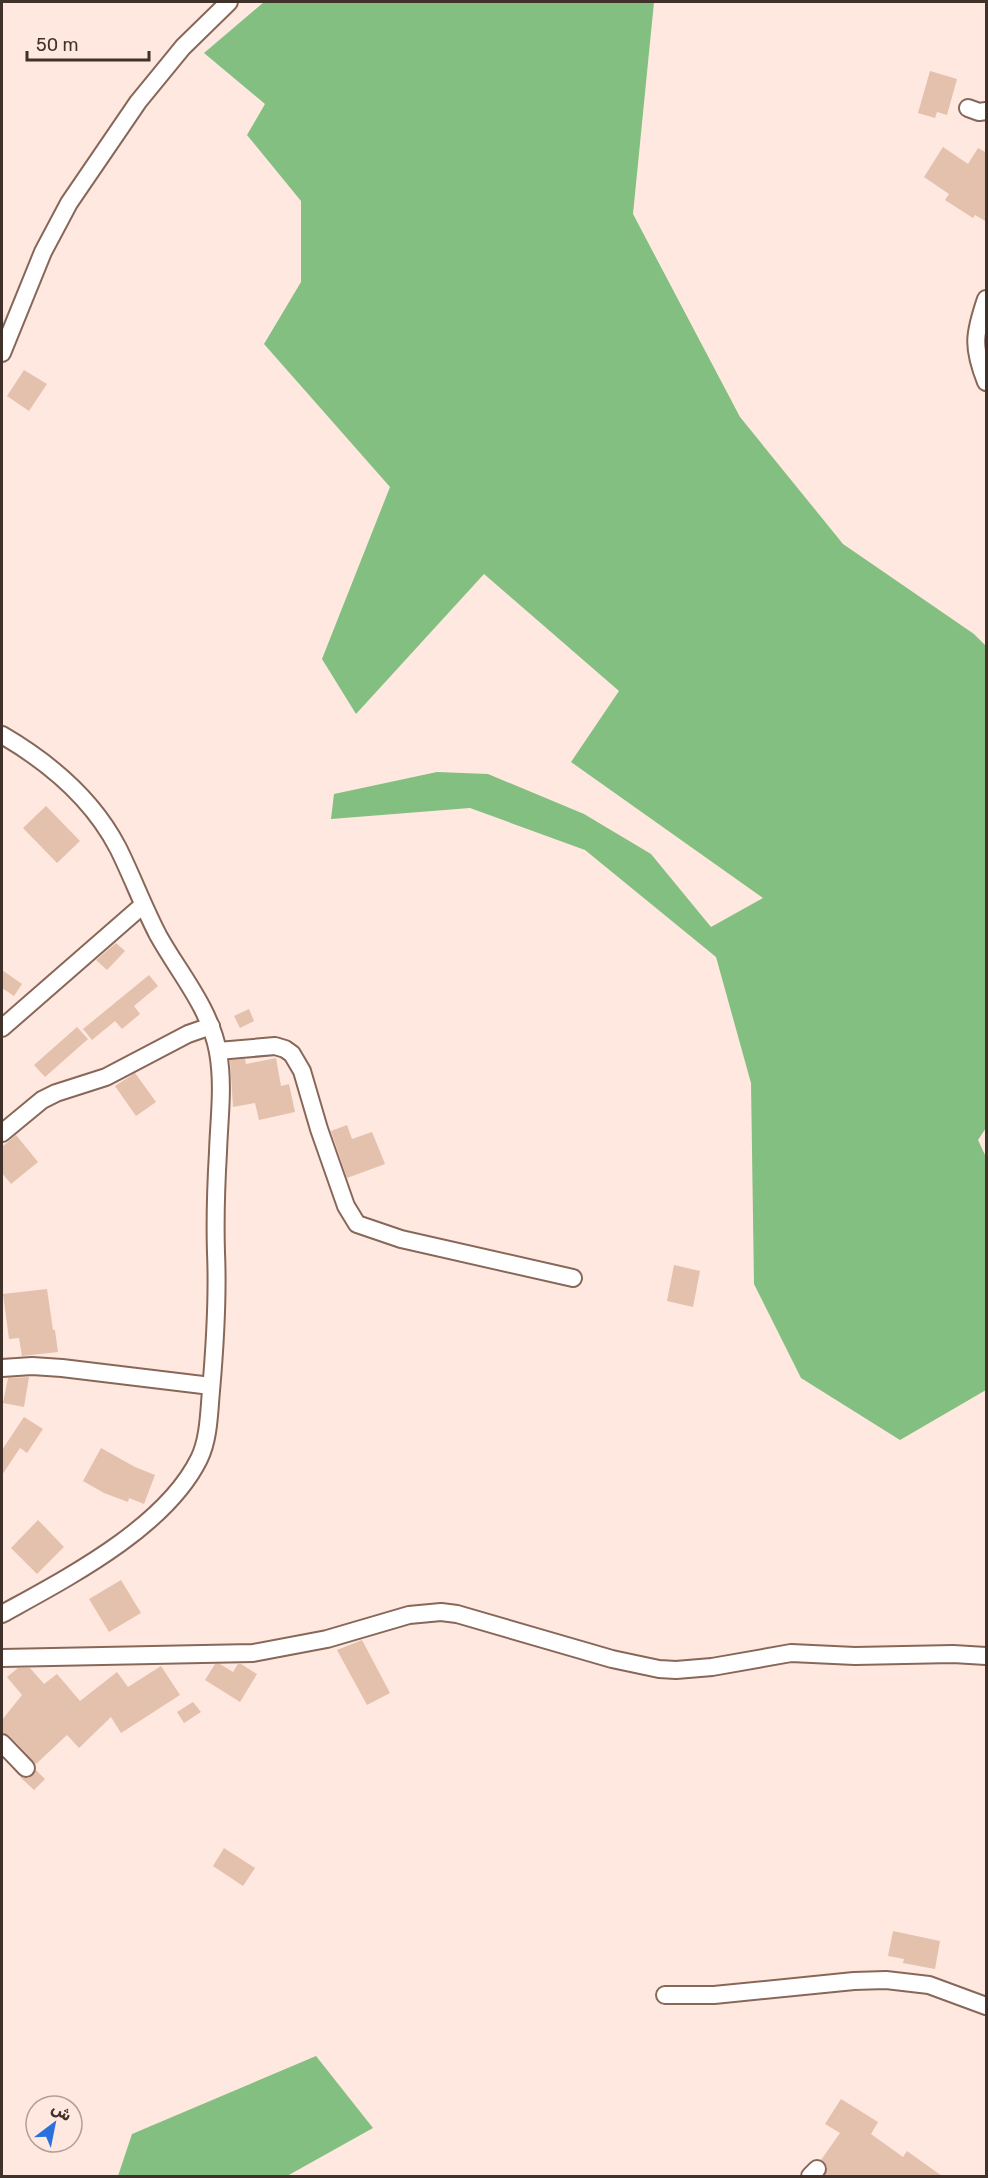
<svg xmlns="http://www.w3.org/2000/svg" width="988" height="2178" font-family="Rubik,'Noto Sans Arabic',sans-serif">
<rect width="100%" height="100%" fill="#ffe8df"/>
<!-- forest -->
<g fill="#82bf81">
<path d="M 264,2 L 654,2 L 633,214 L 740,417 L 843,544 L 974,634 L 986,646 L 986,1128 L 978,1140 L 986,1157 L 986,1390 L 900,1440 L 801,1378 L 754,1284 L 751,1083 L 716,957 L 585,850 L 470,808 L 331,819 L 334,794 L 437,772 L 488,774 L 584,814 L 651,854 L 711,927 L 763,898 L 571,762 L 619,691 L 484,574 L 356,714 L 322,659 L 390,487 L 264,344 L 301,282 L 301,201 L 247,135 L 265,104 L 204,53 Z"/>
<path d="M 316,2056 L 373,2128 L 287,2176 L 118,2176 L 132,2134 Z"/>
</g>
<!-- building -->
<g fill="#e3c1ad">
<path d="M 930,71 L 957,79 L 947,115 L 937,112 L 935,118 L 918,113 Z"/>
<path d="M 943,147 L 968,164 L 978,148 L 987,153 L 987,222 L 975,215 L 973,218 L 945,200 L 949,194 L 924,177 Z"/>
<path d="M 24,370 L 47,384 L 29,411 L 7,396 Z"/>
<path d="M 46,806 L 80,841 L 57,863 L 23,828 Z"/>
<path d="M 116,943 L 125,951 L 107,970 L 96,960 Z"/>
<path d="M 2,970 L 22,984 L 14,996 L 2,988 Z"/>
<path d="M 149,975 L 158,986 L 134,1006 L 140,1014 L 122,1029 L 115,1021 L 92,1040 L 83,1029 Z"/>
<path d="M 249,1009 L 254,1021 L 240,1028 L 234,1016 Z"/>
<path d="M 77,1027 L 88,1039 L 45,1077 L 34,1065 Z"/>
<path d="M 276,1058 L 281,1086 L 289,1084 L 295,1112 L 259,1120 L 255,1103 L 233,1107 L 230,1060 L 245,1059 L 246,1064 Z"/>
<path d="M 135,1073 L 156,1102 L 136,1116 L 115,1086 Z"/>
<path d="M 347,1125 L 352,1139 L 372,1132 L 385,1164 L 347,1178 L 331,1131 Z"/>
<path d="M 16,1135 L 38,1162 L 11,1184 L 2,1173 L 2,1147 Z"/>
<path d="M 674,1265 L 700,1271 L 693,1307 L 667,1301 Z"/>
<path d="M 47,1289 L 53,1330 L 55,1330 L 58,1352 L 22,1356 L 19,1338 L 9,1339 L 3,1294 Z"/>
<path d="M 29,1377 L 24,1407 L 3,1403 L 8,1378 Z"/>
<path d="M 24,1417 L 43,1429 L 27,1453 L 20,1448 L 2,1475 L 2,1450 Z"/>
<path d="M 101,1448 L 135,1467 L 155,1475 L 144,1504 L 129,1498 L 128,1502 L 104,1493 L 83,1481 Z"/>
<path d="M 38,1520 L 64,1547 L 37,1574 L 11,1548 Z"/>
<path d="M 121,1580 L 141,1613 L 109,1632 L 89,1599 Z"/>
<path d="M 362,1640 L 390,1693 L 367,1705 L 337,1650 Z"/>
<path d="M 215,1664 L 220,1664 L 233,1672 L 238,1664 L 241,1664 L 257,1674 L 240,1702 L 205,1680 Z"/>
<path d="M 161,1666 L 180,1695 L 121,1733 L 111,1717 L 79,1748 L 67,1735 L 36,1764 L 10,1736 L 2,1733 L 2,1720 L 22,1695 L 7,1677 L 18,1668 L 30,1668 L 44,1684 L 57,1674 L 80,1701 L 117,1672 L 128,1687 Z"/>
<path d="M 193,1702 L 201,1712 L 184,1723 L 177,1712 Z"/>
<path d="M 36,1770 L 45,1779 L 34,1790 L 20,1777 L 29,1778 Z"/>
<path d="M 224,1848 L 255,1868 L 243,1886 L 213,1866 Z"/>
<path d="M 893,1931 L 940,1941 L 935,1969 L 903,1963 L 904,1959 L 888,1956 Z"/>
<path d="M 841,2099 L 878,2122 L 871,2134 L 903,2157 L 907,2151 L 942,2176 L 824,2176 L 827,2167 L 821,2160 L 840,2133 L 825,2124 Z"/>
</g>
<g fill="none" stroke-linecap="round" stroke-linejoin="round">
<defs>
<g id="minor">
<path d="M 968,108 L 979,112 L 986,111"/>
<path d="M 986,299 C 974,334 972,347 986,382"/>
<path d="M 2,353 L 43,252 L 69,203 L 138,102 L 183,47 L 229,2"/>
<path d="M 2,735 C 50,763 92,798 118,848 C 132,876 143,906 158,935 C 179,973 210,1008 218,1052 C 224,1086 219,1119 218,1152 C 216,1186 215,1220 216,1253 C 218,1299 215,1345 211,1391 C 209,1412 209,1439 199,1459 C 165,1528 67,1578 2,1614"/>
<path d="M 2,1028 L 143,905"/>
<path d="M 218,1051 L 275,1046 L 285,1049 L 292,1054 L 302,1071 L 319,1129 L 346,1206 L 357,1224 L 401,1239 L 573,1278"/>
<path d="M 2,1133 L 42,1100 L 56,1093 L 106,1077 L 188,1034 L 211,1026"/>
<path d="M 2,1368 L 32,1366 L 62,1368 L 211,1386"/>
<path d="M 2,1658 L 253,1653 L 327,1639 L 409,1615 L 441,1612 L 457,1614 L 612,1659 L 659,1669 L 676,1670 L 712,1667 L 791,1653 L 855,1656 L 953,1654 L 986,1656"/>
<path d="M 2,1743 L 26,1768"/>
<path d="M 665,1995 L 714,1995 L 854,1981 L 886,1980 L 929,1985 L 986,2006"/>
<path d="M 810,2176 L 817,2169"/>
</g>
</defs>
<!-- minor casing -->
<use href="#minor" stroke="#886759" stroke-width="20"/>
<!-- minor -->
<use href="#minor" stroke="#fff" stroke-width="16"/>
</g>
<!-- border -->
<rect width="988" height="2178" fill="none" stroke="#40312b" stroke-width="6"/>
<!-- north arrow -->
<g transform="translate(54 2124) rotate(32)"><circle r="28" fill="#ffe8df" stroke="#b39f97" stroke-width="1.5"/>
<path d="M0-4.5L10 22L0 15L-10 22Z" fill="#2a71dd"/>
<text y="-9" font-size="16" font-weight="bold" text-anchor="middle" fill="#40312b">ش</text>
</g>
<!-- scale -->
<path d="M27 51v9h122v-9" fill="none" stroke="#40312b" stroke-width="3"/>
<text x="36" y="51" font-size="18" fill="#40312b" stroke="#ffe8df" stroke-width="4.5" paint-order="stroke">50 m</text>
</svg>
